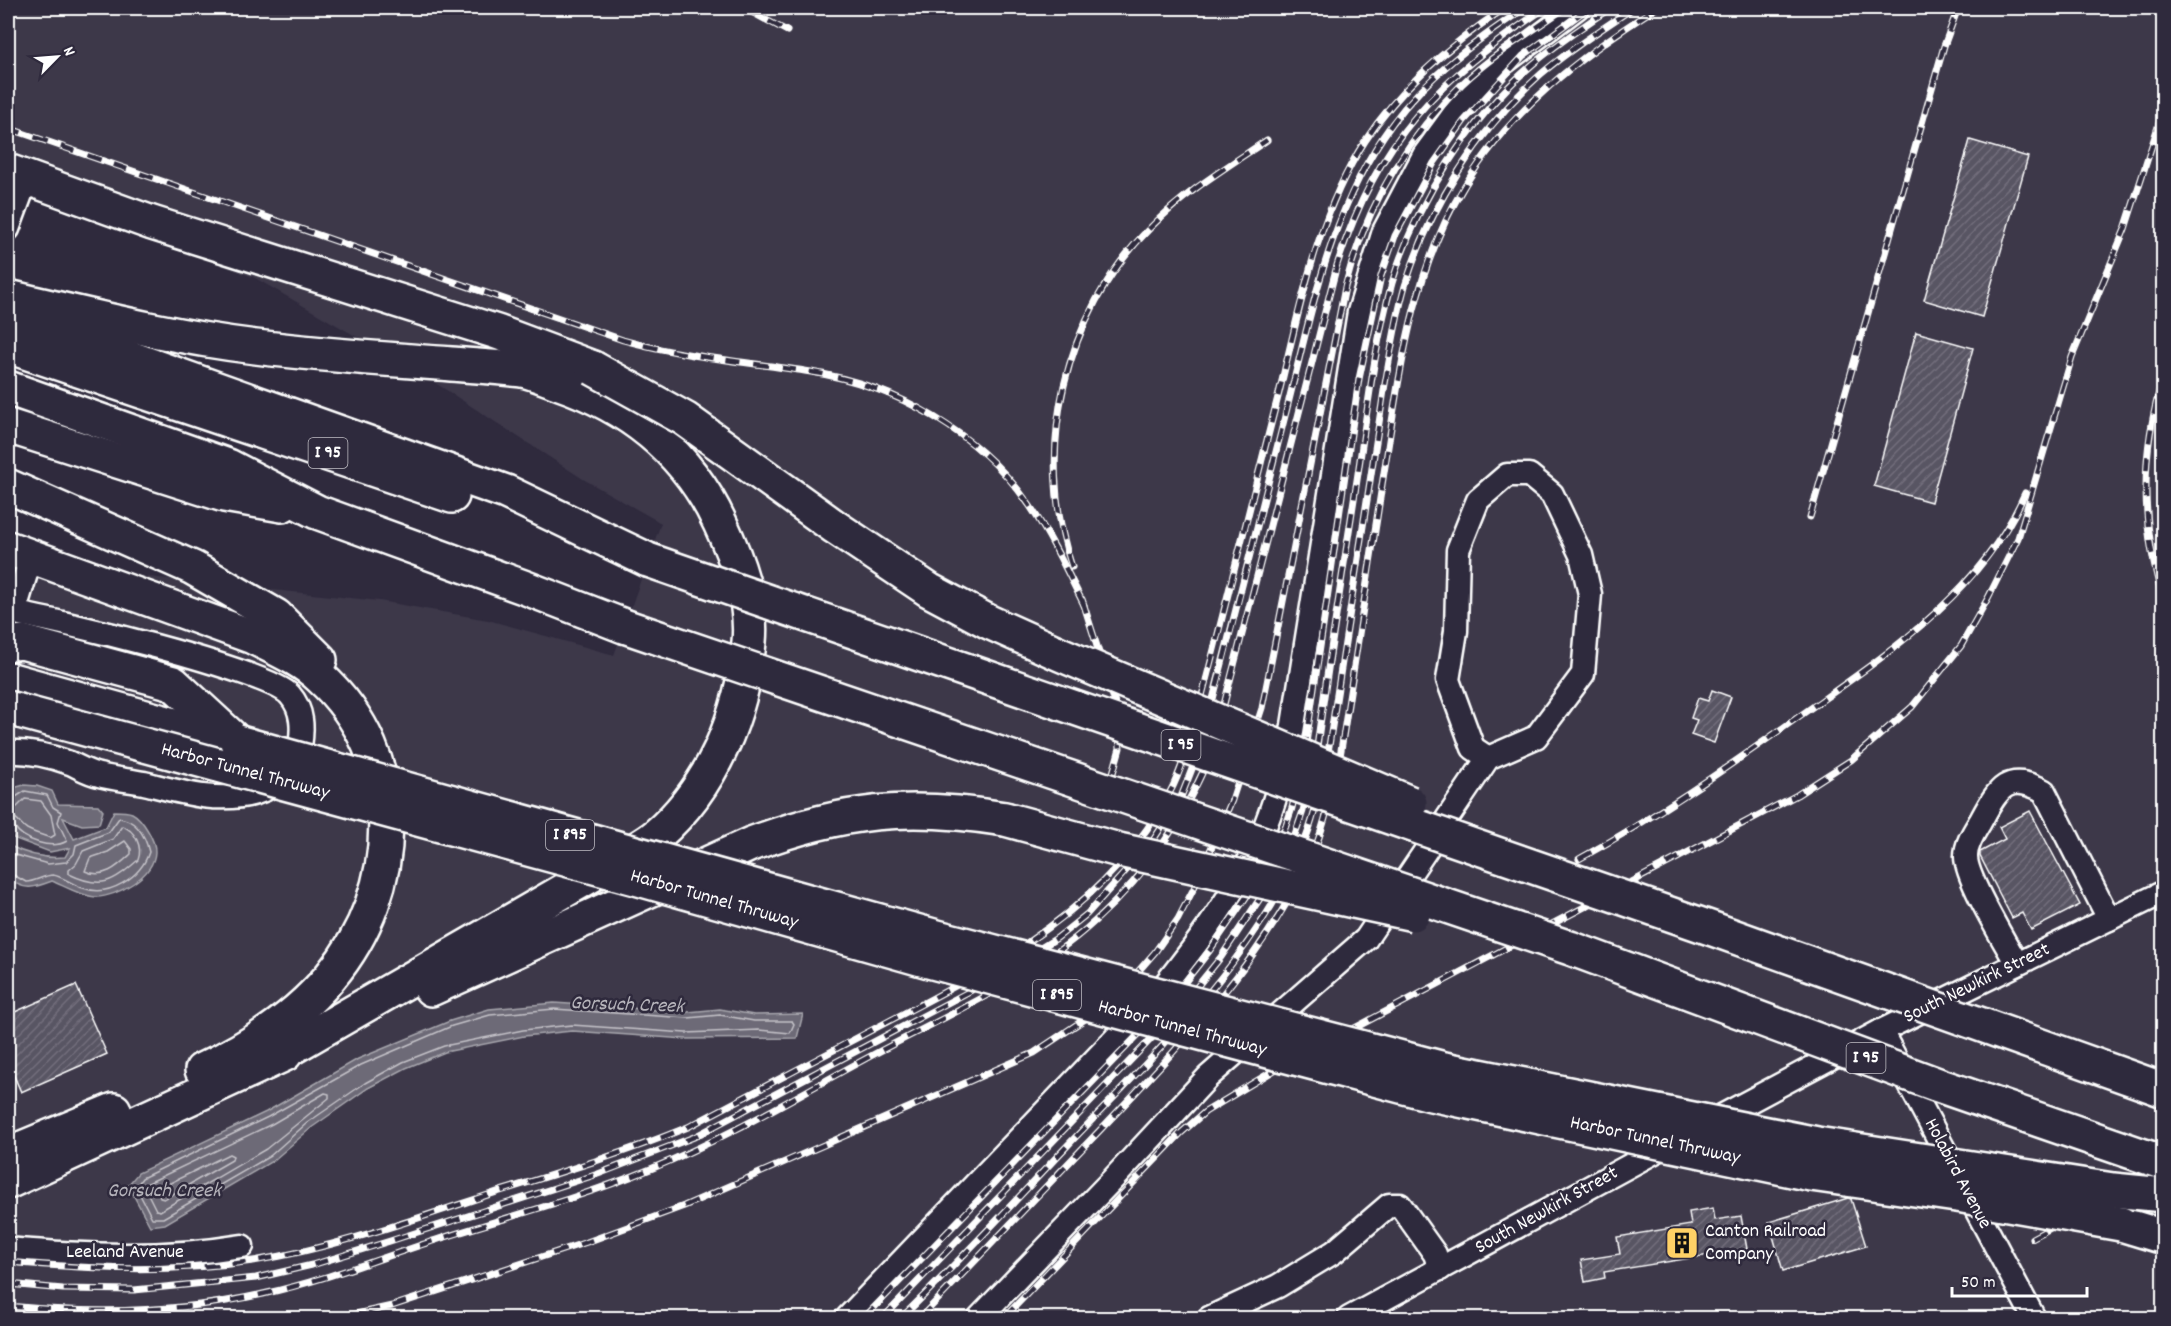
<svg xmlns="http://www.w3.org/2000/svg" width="2171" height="1326" font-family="Dekko,sans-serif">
<defs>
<pattern id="building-hatch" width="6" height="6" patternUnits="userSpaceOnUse" patternTransform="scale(1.5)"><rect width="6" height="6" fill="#595564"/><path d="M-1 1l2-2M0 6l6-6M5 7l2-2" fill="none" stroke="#726e7b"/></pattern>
</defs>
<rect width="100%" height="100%" fill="#2f2a3d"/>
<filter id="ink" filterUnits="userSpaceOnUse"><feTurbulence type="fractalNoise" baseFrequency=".0167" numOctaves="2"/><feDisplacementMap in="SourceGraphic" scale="12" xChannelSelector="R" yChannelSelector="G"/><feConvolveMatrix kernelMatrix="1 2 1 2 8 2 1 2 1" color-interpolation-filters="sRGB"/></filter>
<g filter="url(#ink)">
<!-- built -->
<path fill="#3c3749" d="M 8,8 L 2163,8 L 2163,1318 L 8,1318 L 8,823 L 13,838 L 31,845 L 50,852 L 71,848 L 65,857 L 49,858 L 26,854 L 32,888 L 52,881 L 83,895 L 124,889 L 150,867 L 155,852 L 106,827 L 74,839 L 62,818 L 86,804 L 58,804 L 52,791 L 37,786 L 13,788 L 8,803 L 8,554 L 120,574 L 380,601 L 488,620 L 614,655 L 661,523 L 583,479 L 423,375 L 255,278 L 8,183 Z"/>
<!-- water -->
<g fill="#6d6a77" stroke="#a7a6ad" stroke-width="1.5">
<path d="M 24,785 L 37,786 L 52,791 L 58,804 L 98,805 L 103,811 L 99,824 L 82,825 L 63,818 L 74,839 L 106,827 L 114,811 C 119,811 127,811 132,813 C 142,818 156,841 155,852 C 154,876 117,897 96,897 C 81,896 66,887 52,881 C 36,887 24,892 10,879 L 10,846 C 28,855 45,859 65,857 L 70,848 L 50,852 L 13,838 C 6,820 6,806 13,788 Z"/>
<path d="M 554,1003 L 688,1012 L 720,1009 L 754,1015 L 803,1014 L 797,1038 L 686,1039 L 572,1031 L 524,1036 L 445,1052 L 406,1068 L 368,1088 L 311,1128 L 274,1160 L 165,1224 L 150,1226 L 128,1185 L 138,1173 L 266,1112 L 358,1059 L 450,1021 L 489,1009 Z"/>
</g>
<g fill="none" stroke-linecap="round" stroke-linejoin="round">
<!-- shore -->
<g stroke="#c5c3c9" stroke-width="1.5">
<path d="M 8,802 L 25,791 L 47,795 L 53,807 L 61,812 L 58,822 L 67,841 C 52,850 23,841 14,826 L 8,824"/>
<path d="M 8,809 L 17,807 L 25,799 L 41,801 L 51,815 L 55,835 L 50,838 C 43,835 34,833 27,829 C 19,824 19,817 8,816"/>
<path d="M 122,826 C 135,830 143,847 138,860 C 113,882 102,890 69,874 L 69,870 L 76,864 L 83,851 L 113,839 Z"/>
<path d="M 125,841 L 131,849 L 131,854 C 118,866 104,880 85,871 L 90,858 L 108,852 Z"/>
<path d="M 8,853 L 48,864 L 66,862 L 74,854 L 76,845 L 109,832 L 119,818 C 136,820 145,835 149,852 C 141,877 109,898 83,888 C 73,885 62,876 53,875 C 44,875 35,882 26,882 L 8,872"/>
<path d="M 554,1009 L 688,1018 L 720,1015 L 754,1021 L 792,1021 L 794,1024 L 790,1033 L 759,1030 L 686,1033 L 572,1025 L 523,1030 L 444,1046 L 403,1062 L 365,1083 L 307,1123 L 270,1156 L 163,1218 L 152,1218 L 136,1187 L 142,1178 L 268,1117 L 361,1065 L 452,1026 L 490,1015 Z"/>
<path d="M 325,1093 L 329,1094 L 329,1098 L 266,1149 L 160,1211 L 156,1210 L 145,1188 L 146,1184 L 272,1124 Z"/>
<path d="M 229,1154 L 233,1156 L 232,1160 L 164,1199 L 160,1198 L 158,1189 Z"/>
</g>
</g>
<!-- building -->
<g fill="url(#building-hatch)" stroke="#fff" stroke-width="1.5">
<path d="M 1970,140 L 2028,157 L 1982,317 L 1924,300 Z"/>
<path d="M 1916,332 L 1973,348 L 1931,502 L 1874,486 Z"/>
<path d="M 1712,690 L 1731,697 L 1714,743 L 1691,735 L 1697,720 L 1691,718 L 1698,698 L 1708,701 Z"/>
<path d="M 2030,811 L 2080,905 L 2031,930 L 2022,913 L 2012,918 L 1980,856 L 1980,852 L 2005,839 L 1999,827 Z"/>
<path d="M 76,985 L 107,1054 L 21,1092 L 8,1062 L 8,1015 Z"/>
<path d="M 1848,1198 L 1851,1199 L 1866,1246 L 1783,1271 L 1769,1222 Z"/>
<path d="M 1713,1208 L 1715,1220 L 1741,1216 L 1747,1249 L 1604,1272 L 1605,1278 L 1585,1282 L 1581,1260 L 1620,1254 L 1617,1237 L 1691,1225 L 1689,1212 Z"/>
</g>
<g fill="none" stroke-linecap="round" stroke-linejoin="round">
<defs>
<g id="minor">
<path d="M 8,229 L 27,178"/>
<path d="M 8,612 C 51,618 267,670 290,695 C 303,710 303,728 300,747 C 297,768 277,787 256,793 C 218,804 180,792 144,783 C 129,780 114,779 99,775 C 89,773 79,767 70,763 C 50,756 28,751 8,752"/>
<path d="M 14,613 L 31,557"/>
<path d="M 2017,964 C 2005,942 1965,877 1966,856 C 1966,844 1974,832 1980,822 C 1997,791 2006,770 2044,791 L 2109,919"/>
<path d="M 1881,1031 L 2034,1318"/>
<path d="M 1705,1125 L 1881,1031 L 2164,892"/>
<path d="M 8,1249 C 86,1256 164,1259 242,1246"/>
<path d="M 847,1318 L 1155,997 C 1195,947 1235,895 1261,836 C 1274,806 1282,775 1290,744 L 1359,312 L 1384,231 L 1424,155 L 1454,114 L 1485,77 L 1577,8"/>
<path d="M 979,1318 L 1114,1178 L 1208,1077 L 1366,939 L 1488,758 L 1536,737 L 1583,674 L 1590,594 L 1581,555 L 1552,494 L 1529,475 L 1507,475 L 1478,500 L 1458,550 L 1456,631 L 1448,680 L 1473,748 L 1488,758"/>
<path d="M 1209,1318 L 1278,1286 L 1334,1252 L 1389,1205 L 1400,1205 L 1435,1254 L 1440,1269"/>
<path d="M 1349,1318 L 1673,1142"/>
</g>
<g id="highway">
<path d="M 8,171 L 152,223 L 497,332 L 593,368"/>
<path d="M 8,297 C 90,316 172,337 256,347 C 321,355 386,359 451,364 C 474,366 498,367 521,370 C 534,372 548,379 560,383 C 632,408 688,454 720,523 C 737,559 753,602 749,642 C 742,715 713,786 657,835 C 644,846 627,854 612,863 L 265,1063"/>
<path d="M 18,318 L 506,492 L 648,560"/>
<path d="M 8,346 L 452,496"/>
<path d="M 8,388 L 228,466 L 317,512 L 526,588 L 624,626"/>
<path d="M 8,426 L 224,495 L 282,505"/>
<path d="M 8,486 L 193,568 L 276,616 L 320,660"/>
<path d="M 8,548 L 253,637 C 276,649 301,659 320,677 C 408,757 404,889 330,977 C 297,1017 249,1048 202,1070"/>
<path d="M 8,644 L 22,642 L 173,683 L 237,742"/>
<path d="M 8,679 L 232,741"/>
<path d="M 431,989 L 751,844 C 843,810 908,803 1005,819"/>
<path d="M 8,1154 L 114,1110"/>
<path d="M 8,1182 L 285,1054"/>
<path d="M 2121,1224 L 2164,1237"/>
</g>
</defs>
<!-- minor casing -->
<use href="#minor" stroke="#fff" stroke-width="27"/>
<!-- highway casing -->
<use href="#highway" stroke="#fff" stroke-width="38"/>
<!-- minor -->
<use href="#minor" stroke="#2f2a3d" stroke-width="22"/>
<!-- highway -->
<use href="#highway" stroke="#2f2a3d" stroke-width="33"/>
<defs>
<g id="rail">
<path d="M 744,8 L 787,31"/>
<path d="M 8,128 L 623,340 C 684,357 748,362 811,372 C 896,385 981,434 1030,506 C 1051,537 1067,571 1084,605"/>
<path d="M 2164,374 C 2140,453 2140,523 2164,602"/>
<path d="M 1810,517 L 1944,46 L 1958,8"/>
<path d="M 1072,567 C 1033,451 1063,314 1151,227 C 1185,192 1227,167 1267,140"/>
<path d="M 1082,599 L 1116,706 L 1120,748 L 1111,780"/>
<path d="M 1579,859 C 1654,818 1724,770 1794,720 C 1881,658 1980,596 2025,493"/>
<path d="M 2032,1238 L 2164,1168"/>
<path d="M 8,1262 C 89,1269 171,1273 253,1261 C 335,1248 415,1219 494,1193 C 559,1173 625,1153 688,1127 C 755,1092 822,1056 889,1021 C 1001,963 1108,907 1170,792 C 1179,776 1184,758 1190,741 C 1221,626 1249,509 1279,393 C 1300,308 1316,217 1365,141 C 1400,87 1452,43 1505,8"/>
<path d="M 8,1284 L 63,1289 L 134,1290 L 256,1278 L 312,1265 L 390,1241 L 598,1174 L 694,1137 L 970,991 L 1057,938 L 1087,914 L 1152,842 L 1181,797 L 1201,746 C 1230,636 1257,526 1285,416 C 1311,315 1329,210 1392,124 C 1426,77 1477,40 1525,8"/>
<path d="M 8,1306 C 92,1314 180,1313 263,1294 C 322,1281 378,1259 436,1240 C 508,1217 583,1197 653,1168 C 732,1136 806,1090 882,1050 C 954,1012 1034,977 1095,921 C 1152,869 1182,821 1212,751 L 1337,265 C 1379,137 1436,82 1545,8"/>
<path d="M 338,1318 L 392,1306 L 587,1242 L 684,1206 L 1034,1053 L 1097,1011 L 1128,983 L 1155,952 L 1178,919 L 1194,888 L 1232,800 L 1262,708 L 1345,287 C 1365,210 1404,141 1462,84 C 1492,55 1531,32 1565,8"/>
<path d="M 864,1318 L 1166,1006 L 1210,950 L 1262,874 L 1280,843 L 1292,808 L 1305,750 L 1359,379 L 1381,276 L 1395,236 L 1434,163 L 1464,121 L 1523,56 L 1588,8"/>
<path d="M 883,1318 L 1175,1014 L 1221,957 L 1273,879 L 1291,846 L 1303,811 L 1316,754 C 1328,663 1343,571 1357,480 C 1367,414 1374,347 1392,283 C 1416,202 1469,119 1533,64 C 1558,43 1584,26 1610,8"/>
<path d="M 901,1318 C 959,1262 1013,1203 1068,1145 C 1152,1057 1251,962 1301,850 C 1314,821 1320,790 1327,759 L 1385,384 C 1391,351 1396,318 1405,286 C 1430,206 1478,130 1541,74 C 1570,49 1602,29 1633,8"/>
<path d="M 920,1318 C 981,1255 1042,1191 1102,1128 C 1181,1045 1263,960 1312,855 C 1325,826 1331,794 1339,763 C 1353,671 1368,578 1382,485 C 1399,381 1409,277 1465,185 C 1511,109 1582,55 1656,8"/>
<path d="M 1004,1318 L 1181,1133 L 1205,1112 L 1273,1071 L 1797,795 L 1851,760 L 1912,707 L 1961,646 L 1988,598 L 2018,538 L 2072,357 L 2125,229 L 2164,108"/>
</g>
</defs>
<!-- rail casing -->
<use href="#rail" stroke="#fff" stroke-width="7"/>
<!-- rail -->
<use href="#rail" stroke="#2f2a3d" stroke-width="4.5" stroke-dasharray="14" stroke-linecap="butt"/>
<defs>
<g id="highway-bridge">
<path d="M 593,368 L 685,419 L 835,527 L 929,590 L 989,622 L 1060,654 L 1410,803"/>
<path d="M 648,560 L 1713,929 L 2164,1090"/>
<path d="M 624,626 L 1570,948 L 1938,1085 L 2164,1163"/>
<path d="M 8,708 L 639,879 L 929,961 L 1431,1094 L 1811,1174 L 1963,1196 L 2121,1224"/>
<path d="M 237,742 L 937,937 L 1444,1069 L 1817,1144 L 2113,1190 L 2164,1195"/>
<path d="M 1005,819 L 1119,850 L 1413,914"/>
</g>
</defs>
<!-- highway-bridge casing -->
<use href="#highway-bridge" stroke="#fff" stroke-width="38" stroke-linecap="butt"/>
<!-- highway-bridge -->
<use href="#highway-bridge" stroke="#2f2a3d" stroke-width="33"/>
</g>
</g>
<!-- icons -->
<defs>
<symbol id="building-square" viewBox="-11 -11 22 22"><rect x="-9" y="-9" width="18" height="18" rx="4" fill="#ffd166" stroke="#2f2a3d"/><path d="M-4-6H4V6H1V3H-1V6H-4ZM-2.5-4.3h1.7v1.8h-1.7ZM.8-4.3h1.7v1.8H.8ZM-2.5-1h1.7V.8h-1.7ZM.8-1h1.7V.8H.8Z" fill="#111"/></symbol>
</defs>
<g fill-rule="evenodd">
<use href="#building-square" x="1663" y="1224" width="38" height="38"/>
</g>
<g text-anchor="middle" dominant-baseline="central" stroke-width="5" stroke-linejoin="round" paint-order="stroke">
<!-- shield labels -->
<g fill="#2f2a3d" stroke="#c1bfc5" stroke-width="1.5">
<rect x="308.5" y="438" width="39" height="30" rx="4.5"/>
<rect x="1161.5" y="730" width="39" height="30" rx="4.5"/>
<rect x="546" y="820" width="48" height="30" rx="4.5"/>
<rect x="1033" y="980" width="48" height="30" rx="4.5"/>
<rect x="1846.5" y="1043" width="39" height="30" rx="4.5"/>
</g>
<g font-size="18" font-weight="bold" fill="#fff">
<text x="328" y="453">I 95</text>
<text x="1181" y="745">I 95</text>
<text x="570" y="835">I 895</text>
<text x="1057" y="995">I 895</text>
<text x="1866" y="1058">I 95</text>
</g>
<!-- street labels -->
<g font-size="20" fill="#fff" stroke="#2f2a3d">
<text transform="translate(245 772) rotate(15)">Harbor Tunnel Thruway</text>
<text transform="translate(714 900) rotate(16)">Harbor Tunnel Thruway</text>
<text transform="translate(1977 984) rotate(-26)">South Newkirk Street</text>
<text transform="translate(1182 1029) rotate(15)">Harbor Tunnel Thruway</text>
<text transform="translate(1655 1141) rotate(12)">Harbor Tunnel Thruway</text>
<text transform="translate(1957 1174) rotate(62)">Holabird Avenue</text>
<text transform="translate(1547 1211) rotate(-29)">South Newkirk Street</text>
<text x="125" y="1253">Leeland Avenue</text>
</g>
<!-- poi labels -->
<g font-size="20" fill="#fff" stroke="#2f2a3d" text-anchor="start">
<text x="1705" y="1232">Canton Railroad<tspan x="1705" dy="23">Company</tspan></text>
</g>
<!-- water labels -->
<g font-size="21" font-style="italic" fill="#b6b4bb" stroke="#2f2a3d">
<text transform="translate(627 1006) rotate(2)">Gorsuch Creek</text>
<text x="164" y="1192">Gorsuch Creek</text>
</g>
</g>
<!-- margin -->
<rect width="2171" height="1326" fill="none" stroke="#2f2a3d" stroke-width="30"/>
<rect x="15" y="15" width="2141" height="1296" fill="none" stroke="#fff" stroke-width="2" filter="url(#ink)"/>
<!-- north arrow -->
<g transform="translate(57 57) rotate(65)" stroke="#2f2a3d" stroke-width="4.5" paint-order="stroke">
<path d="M0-4.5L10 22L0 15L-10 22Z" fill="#ffffff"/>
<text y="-9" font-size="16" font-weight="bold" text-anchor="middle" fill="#ffffff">N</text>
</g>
<!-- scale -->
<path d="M1952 1287v9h135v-9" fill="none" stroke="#ffffff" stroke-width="3"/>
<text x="1961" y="1287" font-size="18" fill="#ffffff" stroke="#2f2a3d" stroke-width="4.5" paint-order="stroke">50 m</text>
</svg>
